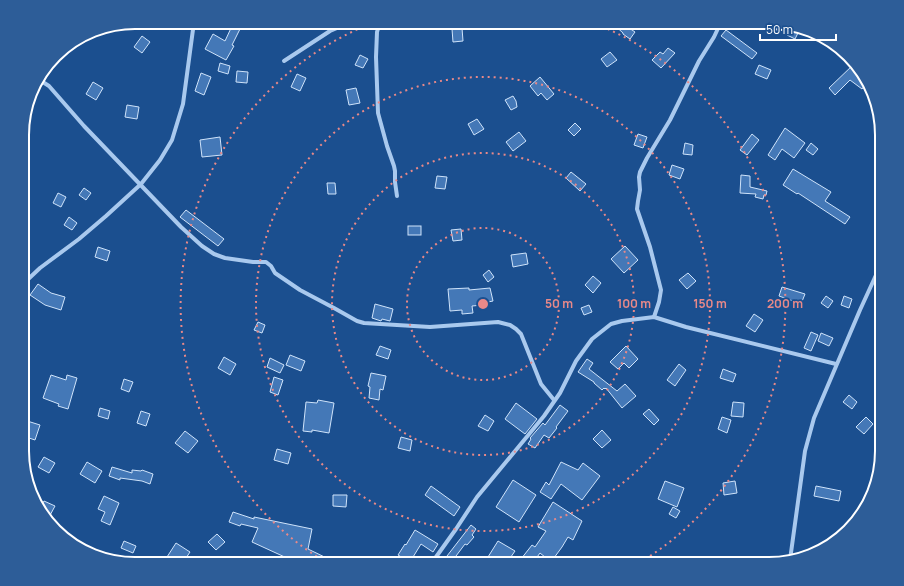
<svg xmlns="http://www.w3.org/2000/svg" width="904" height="586" font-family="Manrope,sans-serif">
<rect width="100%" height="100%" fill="#1b4f8f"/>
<!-- building -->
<g fill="#4478b7" stroke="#cfe3fa">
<path d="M 611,22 L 629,22 L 626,26 L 635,32 L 630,39 L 623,34 L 623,33 Z"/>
<path d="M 232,26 L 240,29 L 232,45 L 234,46 L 226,60 L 205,49 L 213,34 L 225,41 Z"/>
<path d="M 462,28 L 463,41 L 453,42 L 452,29 Z"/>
<path d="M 790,28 L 799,31 L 795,39 L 787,35 Z"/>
<path d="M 726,30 L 757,53 L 752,59 L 721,36 Z"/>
<path d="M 142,36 L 150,42 L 142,53 L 134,47 Z"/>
<path d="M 668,48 L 675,53 L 661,68 L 652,60 L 660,52 L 663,54 Z"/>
<path d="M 610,52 L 617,60 L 607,67 L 601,59 Z"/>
<path d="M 360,55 L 368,59 L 363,68 L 355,65 Z"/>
<path d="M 220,63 L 230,66 L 228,74 L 218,71 Z"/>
<path d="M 854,64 L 867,78 L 868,81 L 862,89 L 850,80 L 835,95 L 829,88 Z"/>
<path d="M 759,65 L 771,70 L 767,79 L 755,74 Z"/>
<path d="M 237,71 L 248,72 L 247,83 L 236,82 Z"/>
<path d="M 201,73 L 211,77 L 204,95 L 195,91 Z"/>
<path d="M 297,74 L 306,78 L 300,91 L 291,87 Z"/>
<path d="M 540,77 L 554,94 L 547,100 L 541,93 L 538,96 L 530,86 Z"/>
<path d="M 93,82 L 103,88 L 96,100 L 86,94 Z"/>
<path d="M 356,88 L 360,103 L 349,105 L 346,90 Z"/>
<path d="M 513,96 L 516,101 L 517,107 L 511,110 L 505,100 Z"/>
<path d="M 127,105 L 139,107 L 137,119 L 125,117 Z"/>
<path d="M 477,119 L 484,129 L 474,135 L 468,124 Z"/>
<path d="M 575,123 L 581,129 L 574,136 L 568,130 Z"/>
<path d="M 785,128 L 805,143 L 794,158 L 782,149 L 775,160 L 768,155 Z"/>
<path d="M 519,132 L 526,141 L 513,151 L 506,142 Z"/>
<path d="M 638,134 L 647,137 L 643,148 L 634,145 Z"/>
<path d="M 752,134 L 759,140 L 747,155 L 740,150 Z"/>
<path d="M 220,137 L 222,155 L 202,157 L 200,140 Z"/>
<path d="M 685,143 L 693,145 L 692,155 L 683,154 Z"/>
<path d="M 811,143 L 818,149 L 813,155 L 806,150 Z"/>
<path d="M 672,165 L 684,169 L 680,179 L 669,175 Z"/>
<path d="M 793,169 L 831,192 L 825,201 L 850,217 L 845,224 L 798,193 L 797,194 L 783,185 Z"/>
<path d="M 571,172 L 586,184 L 580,191 L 566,178 Z"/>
<path d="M 741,175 L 750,176 L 750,187 L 767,191 L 766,195 L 764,195 L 763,199 L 755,197 L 756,194 L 740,193 Z"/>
<path d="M 437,176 L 447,177 L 445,189 L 435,188 Z"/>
<path d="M 327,183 L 335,183 L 336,194 L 328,194 Z"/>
<path d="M 84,188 L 91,193 L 86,200 L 79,195 Z"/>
<path d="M 58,193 L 66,197 L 61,207 L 53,203 Z"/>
<path d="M 186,210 L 224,239 L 218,246 L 180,217 Z"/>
<path d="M 69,217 L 77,223 L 72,230 L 64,225 Z"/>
<rect x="408" y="226" width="13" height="9"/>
<path d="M 461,229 L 462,240 L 453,241 L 451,230 Z"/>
<path d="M 625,246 L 638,260 L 624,273 L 611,259 Z"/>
<path d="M 98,247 L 110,251 L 107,261 L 95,257 Z"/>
<path d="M 526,253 L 528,264 L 513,267 L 511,255 Z"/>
<path d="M 489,270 L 494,277 L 488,282 L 483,275 Z"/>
<path d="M 688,273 L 696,281 L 687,289 L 679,280 Z"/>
<path d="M 593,276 L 601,283 L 593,293 L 585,285 Z"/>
<path d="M 38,284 L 51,293 L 65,297 L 61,310 L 45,305 L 30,295 Z"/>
<path d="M 782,287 L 805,294 L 801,304 L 779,296 Z"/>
<path d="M 469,288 L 469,290 L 490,288 L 493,301 L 483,303 L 483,305 L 472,306 L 473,313 L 462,314 L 462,310 L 450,311 L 448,289 Z"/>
<path d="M 826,296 L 833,301 L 828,308 L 821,303 Z"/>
<path d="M 844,296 L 852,299 L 849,308 L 841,305 Z"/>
<path d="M 375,304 L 393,309 L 390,321 L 382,319 L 381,321 L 372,318 Z"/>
<path d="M 589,305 L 592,312 L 584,315 L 581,308 Z"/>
<path d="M 754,314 L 763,320 L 755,332 L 746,326 Z"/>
<path d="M 258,322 L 265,325 L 262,333 L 254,330 Z"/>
<path d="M 811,332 L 818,335 L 811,351 L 804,348 Z"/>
<path d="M 821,333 L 833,338 L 829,346 L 818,341 Z"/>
<path d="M 380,346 L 391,350 L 388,359 L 376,355 Z"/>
<path d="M 626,346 L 638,359 L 629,368 L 624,363 L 618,369 L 610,362 Z"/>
<path d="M 290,355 L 305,361 L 301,371 L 286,365 Z"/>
<path d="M 224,357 L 236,364 L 230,375 L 218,368 Z"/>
<path d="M 270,358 L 284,365 L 280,373 L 267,367 Z"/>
<path d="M 587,359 L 593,363 L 589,369 L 617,391 L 625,384 L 636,396 L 622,408 L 606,388 L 605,389 L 604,388 L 602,390 L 594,383 L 594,382 L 578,372 Z"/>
<path d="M 679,364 L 686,370 L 675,386 L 667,380 Z"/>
<path d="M 723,369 L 736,374 L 733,382 L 720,378 Z"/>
<path d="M 371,373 L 386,376 L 383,390 L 380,389 L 379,400 L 369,398 L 370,387 L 368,386 Z"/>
<path d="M 51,375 L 66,380 L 67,375 L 77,378 L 68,409 L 58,406 L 59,404 L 43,398 Z"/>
<path d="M 274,377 L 283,380 L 278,395 L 270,392 Z"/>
<path d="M 124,379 L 133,382 L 129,392 L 121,389 Z"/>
<path d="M 849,395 L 857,402 L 852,409 L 843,402 Z"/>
<path d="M 318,400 L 334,403 L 329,433 L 312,430 L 312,432 L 303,431 L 306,402 L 317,403 Z"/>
<path d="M 733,402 L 744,403 L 743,417 L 731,416 Z"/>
<path d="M 516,403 L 537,419 L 525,434 L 505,419 Z"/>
<path d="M 560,405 L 568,411 L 556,427 L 557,428 L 549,438 L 544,435 L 535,448 L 528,444 L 531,439 L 530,438 L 543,423 L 545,425 Z"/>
<path d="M 100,408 L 110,411 L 108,419 L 98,416 Z"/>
<path d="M 649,409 L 659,420 L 654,425 L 643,414 Z"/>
<path d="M 141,411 L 150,414 L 146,426 L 137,423 Z"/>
<path d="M 485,415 L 494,421 L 488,431 L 478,426 Z"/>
<path d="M 722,417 L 731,420 L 727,433 L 718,429 Z"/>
<path d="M 866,417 L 873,424 L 864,434 L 856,427 Z"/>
<path d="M 24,420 L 40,425 L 35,440 L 23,436 L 23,425 Z"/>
<path d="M 602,430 L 611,440 L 602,448 L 593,439 Z"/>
<path d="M 185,431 L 198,441 L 188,453 L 175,443 Z"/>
<path d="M 401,437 L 412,440 L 410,451 L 398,448 Z"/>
<path d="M 277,449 L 291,453 L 288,464 L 274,460 Z"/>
<path d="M 44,457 L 55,463 L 49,473 L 38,467 Z"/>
<path d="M 87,462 L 102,471 L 95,483 L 80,474 Z"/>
<path d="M 561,462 L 578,470 L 583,463 L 600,476 L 582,500 L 561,484 L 551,499 L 540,492 L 546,482 L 549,485 Z"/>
<path d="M 112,467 L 132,473 L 132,470 L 141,471 L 142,470 L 153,474 L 150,484 L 142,481 L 120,478 L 120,480 L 109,476 Z"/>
<path d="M 513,480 L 536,495 L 519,522 L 496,507 Z"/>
<path d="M 665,481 L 684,488 L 677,507 L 658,499 Z"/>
<path d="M 735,481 L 737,493 L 724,495 L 723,483 Z"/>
<path d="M 431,486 L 460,507 L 454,516 L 425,495 Z"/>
<path d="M 816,486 L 841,491 L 839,501 L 814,496 Z"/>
<path d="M 333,495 L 347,495 L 346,507 L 333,506 Z"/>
<path d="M 104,496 L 119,503 L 110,525 L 101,521 L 105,512 L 98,509 Z"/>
<path d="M 44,501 L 55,506 L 48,519 L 39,510 Z"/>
<path d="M 553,502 L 582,521 L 573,540 L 568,537 L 562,547 L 551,562 L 540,553 L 532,564 L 524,564 L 525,562 L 521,559 L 532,545 L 535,547 L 546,531 L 538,527 Z"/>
<path d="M 673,507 L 680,511 L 676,518 L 669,514 Z"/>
<path d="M 233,512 L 254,519 L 254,517 L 312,529 L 308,549 L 339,564 L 300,564 L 252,542 L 258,528 L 241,524 L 240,526 L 229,522 Z"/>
<path d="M 471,525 L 476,529 L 472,535 L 474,537 L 467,545 L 465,544 L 453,560 L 447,556 Z"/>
<path d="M 415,530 L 438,544 L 433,552 L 421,544 L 410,562 L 398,555 L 405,544 L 406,545 Z"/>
<path d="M 217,534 L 225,542 L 216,550 L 208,542 Z"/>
<path d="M 124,541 L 136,546 L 133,553 L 121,548 Z"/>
<path d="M 498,541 L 515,551 L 506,564 L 498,564 L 488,557 Z"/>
<path d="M 176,543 L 190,552 L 182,564 L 179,564 L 167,557 Z"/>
</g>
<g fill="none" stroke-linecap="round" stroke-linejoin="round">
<!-- street -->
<g stroke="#a9c9ee" stroke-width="4">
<path d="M 380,22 L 377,32 L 376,57 L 378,113 L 387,146 L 394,166 L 395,171 L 395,182 L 397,196"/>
<path d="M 284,61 L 330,31 L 351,22"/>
<path d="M 38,79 L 49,86 L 84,126 L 181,227 L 202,246 L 214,254 L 225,258 L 253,262 L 266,262 L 271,266 L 275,273 L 300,290 L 334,308 L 357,321 L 364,323 L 430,327 L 498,322 L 510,325 L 516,329 L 521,334 L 541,384 L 554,400"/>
<path d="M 23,284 L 40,268 L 79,239 L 106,216 L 141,184 L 160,160 L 172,140 L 183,104 L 194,22"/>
<path d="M 654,317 L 659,302 L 661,290 L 650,247 L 637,209 L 638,201 L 640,190 L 639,177 L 640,172 L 647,158 L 670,120 L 699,61 L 714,37 L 721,22"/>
<path d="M 790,560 L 805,451 L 814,418 L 860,310 L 882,262"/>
<path d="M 431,564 L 456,529 L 477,497 L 544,416 L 560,393 L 576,361 L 592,339 L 611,324 L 622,321 L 654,317 L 686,327 L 836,364"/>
</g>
</g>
<!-- distance rings -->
<g fill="none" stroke="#e88989" stroke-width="2" stroke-dasharray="2 4">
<circle cx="483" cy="304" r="76"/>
<circle cx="483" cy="304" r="151"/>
<circle cx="483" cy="304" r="227"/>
<path d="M327 563A302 302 0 0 1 375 22M591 22A302 302 0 0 1 639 563"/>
</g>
<!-- crop -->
<path d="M0 0H904V586H0ZM135 29H769A106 106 0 0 1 875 135V451A106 106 0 0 1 769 557H135A106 106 0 0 1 29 451V135A106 106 0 0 1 135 29Z" fill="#2d5d98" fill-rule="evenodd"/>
<path fill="none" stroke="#fff" stroke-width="2" d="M135 29H769A106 106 0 0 1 875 135V451A106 106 0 0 1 769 557H135A106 106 0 0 1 29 451V135A106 106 0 0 1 135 29Z"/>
<circle cx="483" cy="304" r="6" fill="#e88989" stroke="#1b4f8f" stroke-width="2"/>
<g font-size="12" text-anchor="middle" font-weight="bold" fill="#e88989" stroke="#1b4f8f" stroke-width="3.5" stroke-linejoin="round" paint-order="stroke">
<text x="559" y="308">50 m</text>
<text x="634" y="308">100 m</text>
<text x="710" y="308">150 m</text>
<text x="785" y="308">200 m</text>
</g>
<!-- scale -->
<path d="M760 34v6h76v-6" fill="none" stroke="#ffffff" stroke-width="2"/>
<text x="766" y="34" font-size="12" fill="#ffffff" stroke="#1b4f8f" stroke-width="3" paint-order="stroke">50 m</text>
</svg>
